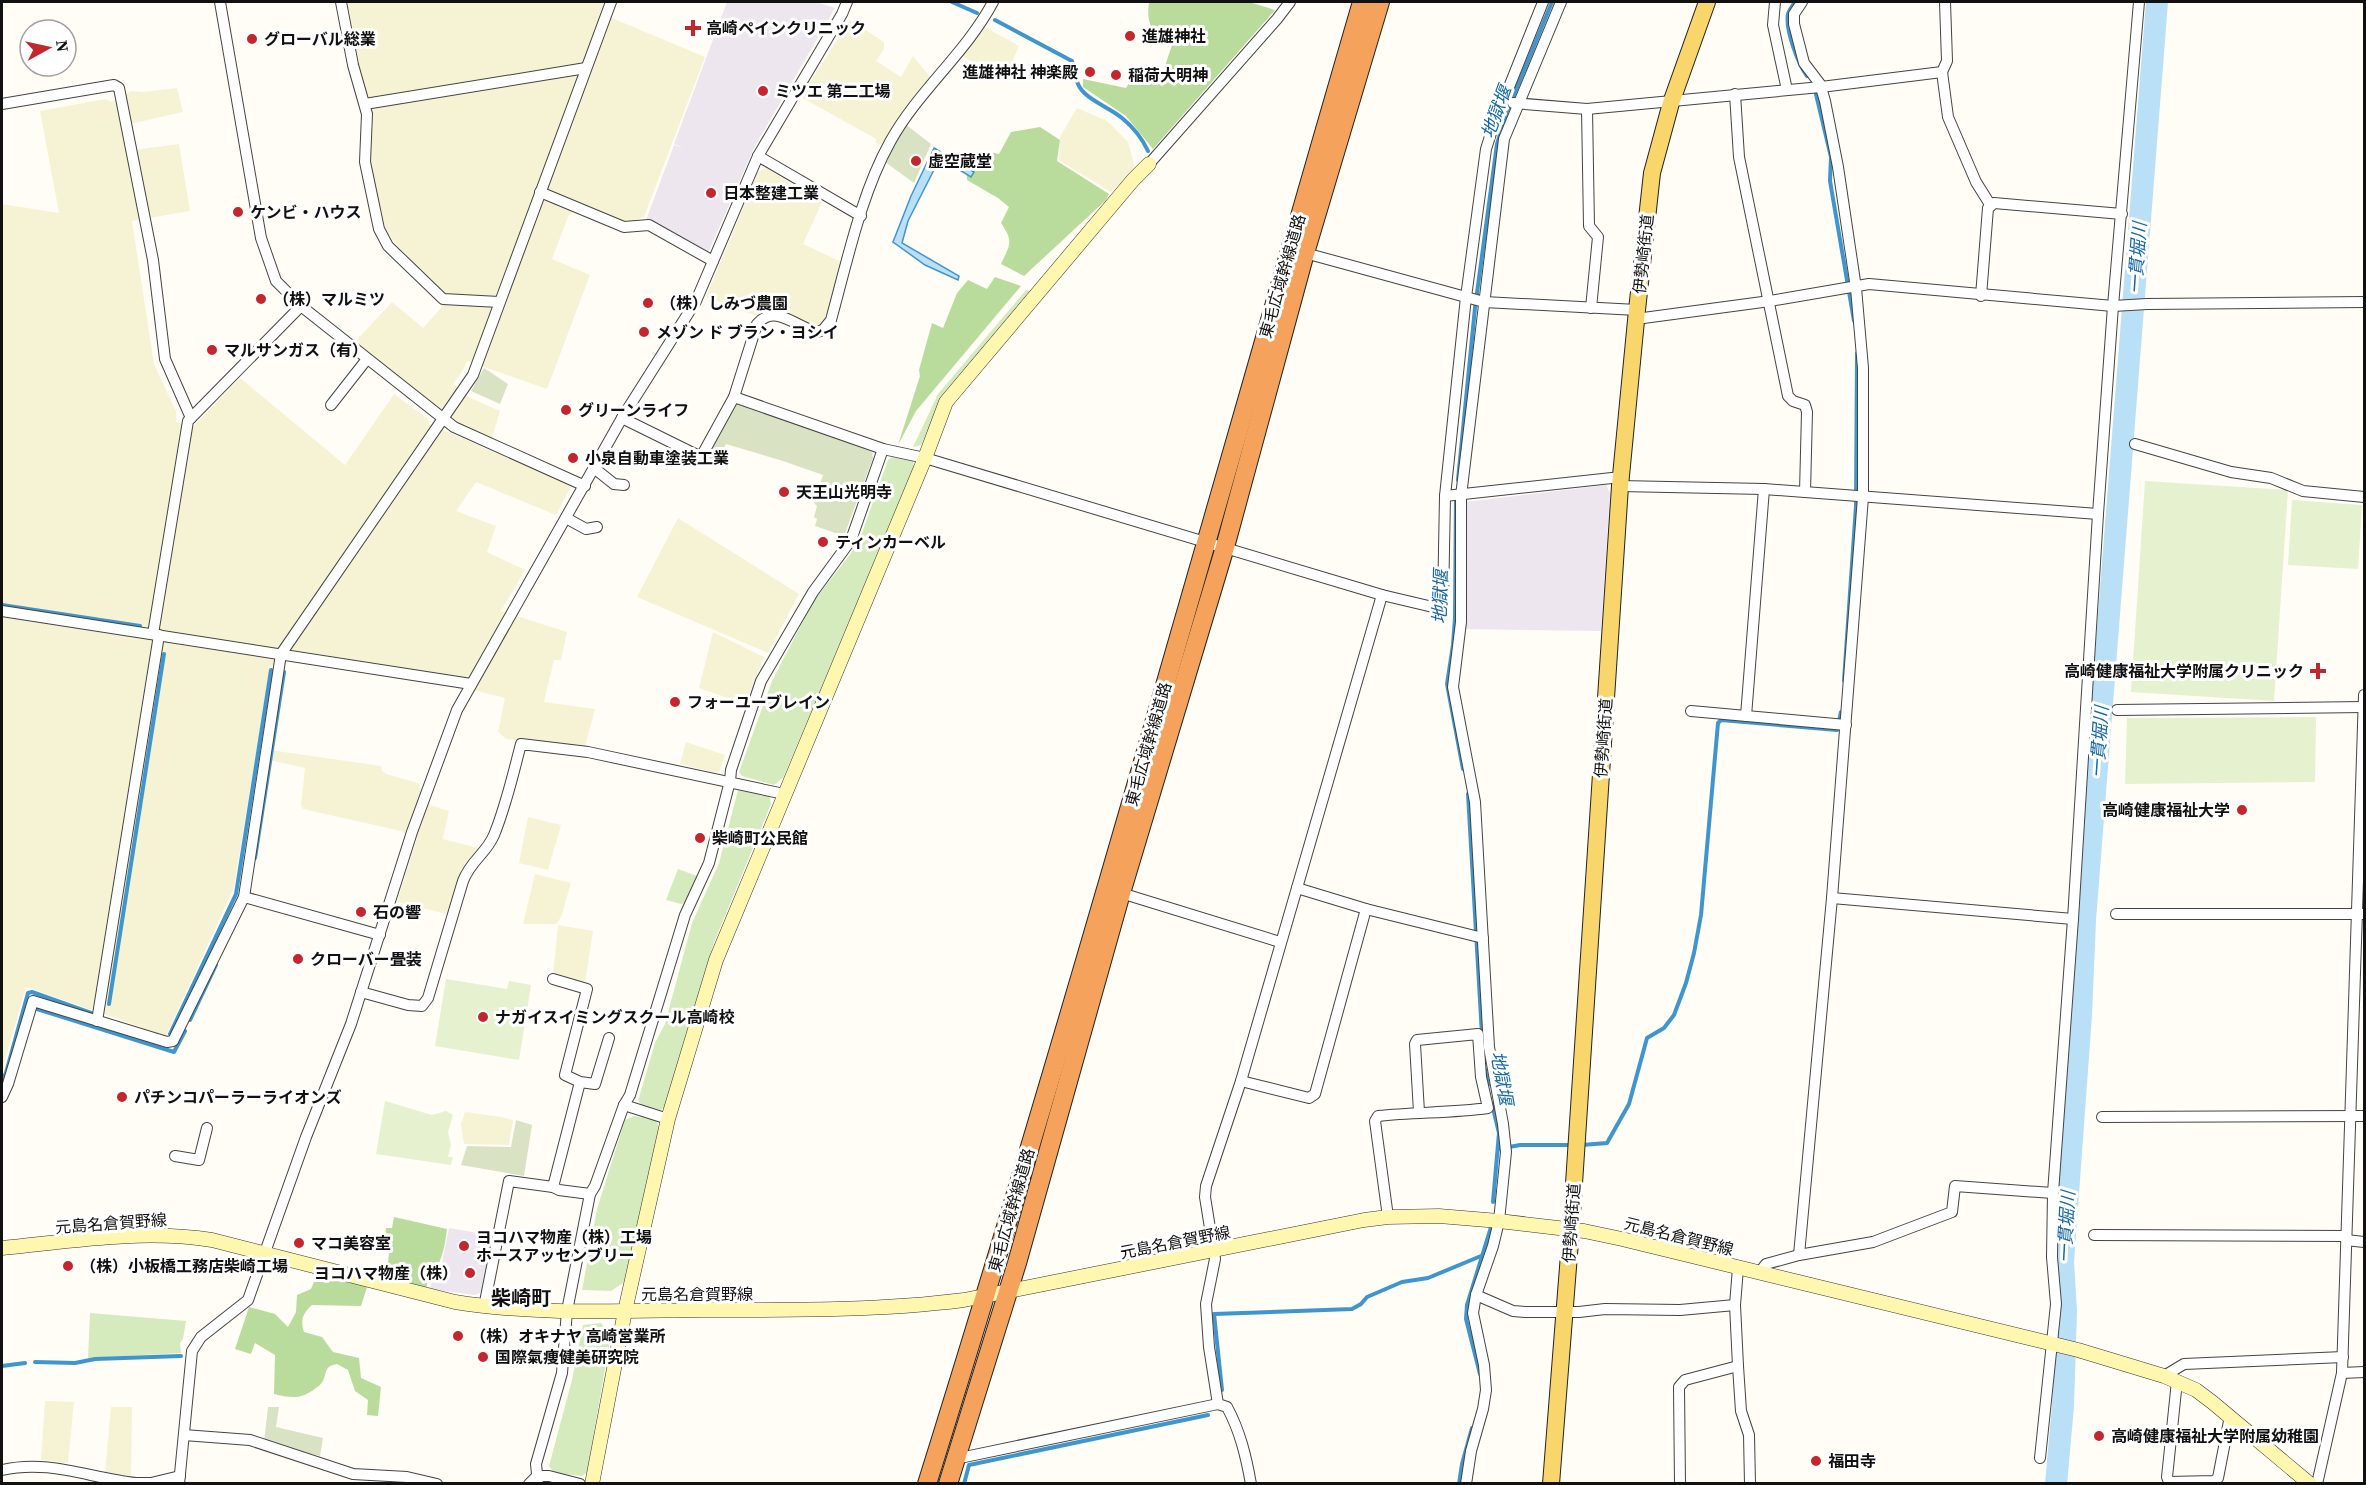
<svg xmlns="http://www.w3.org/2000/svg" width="2366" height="1485" font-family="'Source Serif 4','Noto Sans JP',serif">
<rect width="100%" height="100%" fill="#fffdf5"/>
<!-- industrial -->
<g fill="#eee6ef">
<path d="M 727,2 L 816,2 L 835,8 L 755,146 L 707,255 L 646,220 L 674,145 L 684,148 L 674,144 Z"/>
<path d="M 1606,485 L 1610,493 L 1601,631 L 1464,629 L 1465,502 Z"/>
<path d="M 449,1228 L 496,1236 L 483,1291 L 475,1295 L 429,1289 L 438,1267 L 441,1267 Z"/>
</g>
<!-- farmland -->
<g fill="#f6f3d4">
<path d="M 347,2 L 604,2 L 600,13 L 705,57 L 644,217 L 626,223 L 577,205 L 568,217 L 552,259 L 590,275 L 547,389 L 467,361 L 462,372 L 453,384 L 470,398 L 500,411 L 492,438 L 454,423 L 354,343 L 392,302 L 423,328 L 441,308 L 442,292 L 395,243 L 386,230 L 371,169 L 372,113 L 369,96 L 366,92 L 357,56 Z"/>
<path d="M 850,20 L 884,42 L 884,49 L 876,61 L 901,77 L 913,56 L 930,77 L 896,123 L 882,145 L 875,143 L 876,139 L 801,97 Z"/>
<path d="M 983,26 L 1019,46 L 1005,79 L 986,72 L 960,54 Z"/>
<path d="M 177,88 L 183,112 L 121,126 L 126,151 L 179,144 L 190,211 L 132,221 L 154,364 L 176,411 L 176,422 L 193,427 L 240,378 L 345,465 L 394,394 L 428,419 L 429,424 L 566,483 L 570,488 L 556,515 L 476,482 L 456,511 L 496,526 L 487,552 L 525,570 L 501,611 L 567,632 L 561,660 L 554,660 L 544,702 L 595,709 L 585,747 L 506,739 L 498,732 L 505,698 L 477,691 L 461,677 L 297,651 L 270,667 L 234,887 L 166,1036 L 26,987 L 2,1070 L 2,204 L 59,213 L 40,111 L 105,99 L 111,102 L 131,91 L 142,92 Z"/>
<path d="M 1077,108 L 1107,121 L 1128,142 L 1135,169 L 1111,192 L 1059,160 L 1060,137 Z"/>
<path d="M 766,168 L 822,202 L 803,244 L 842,262 L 828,309 L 823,323 L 818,327 L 811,326 L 778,310 L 766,311 L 756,316 L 706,297 L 758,172 Z"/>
<path d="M 678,518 L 799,594 L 768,653 L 637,597 Z"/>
<path d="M 713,632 L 764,657 L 745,704 L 699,688 Z"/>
<path d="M 686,742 L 725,755 L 720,770 L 716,773 L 680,764 Z"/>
<path d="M 270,750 L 381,766 L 382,771 L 386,774 L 418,783 L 430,805 L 449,811 L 443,839 L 482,849 L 467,862 L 462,871 L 447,914 L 397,902 L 417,838 L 401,831 L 303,809 L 301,805 L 305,768 L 269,760 Z"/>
<path d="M 528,817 L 561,825 L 548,870 L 519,863 Z"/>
<path d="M 535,874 L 571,883 L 561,917 L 556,924 L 523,924 Z"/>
<path d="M 558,925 L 593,931 L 585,983 L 553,975 Z"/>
<path d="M 465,1112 L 502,1117 L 513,1120 L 509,1145 L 464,1144 L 461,1124 Z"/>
<path d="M 45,1401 L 74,1402 L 68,1463 L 41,1460 Z"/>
<path d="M 111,1407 L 132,1407 L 131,1476 L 105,1473 Z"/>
</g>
<!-- green -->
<g fill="#d5ebbd">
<path d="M 1026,290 L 1034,291 L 942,400 L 921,445 L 913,447 L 938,394 Z"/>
<path d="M 892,457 L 913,461 L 914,469 L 783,778 L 774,785 L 742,776 L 739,772 L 772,681 L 813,602 L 858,544 L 888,460 Z"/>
<path d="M 738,790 L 770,797 L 771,804 L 713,945 L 666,1106 L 661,1110 L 642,1105 L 638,1101 L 655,1043 L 665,1024 L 692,923 L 719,863 Z"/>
<path d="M 678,869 L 697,876 L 686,903 L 681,904 L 666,900 Z"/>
<path d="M 634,1116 L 656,1120 L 660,1130 L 624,1282 L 611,1291 L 582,1290 L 597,1209 L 625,1120 Z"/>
<path d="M 90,1313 L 186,1321 L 183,1339 L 180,1343 L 181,1353 L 88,1358 Z"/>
<path d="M 601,1323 L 611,1335 L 587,1472 L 582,1476 L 554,1473 L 549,1466 L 572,1380 L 583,1325 Z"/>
</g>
<!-- forest -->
<g fill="#b9dc9c">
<path d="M 1149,2 L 1249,2 L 1275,10 L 1153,149 L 1126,116 L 1083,87 L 1083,79 L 1126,88 L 1132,78 L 1142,73 L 1152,75 L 1164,69 L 1172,45 C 1152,34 1146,25 1149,2 Z"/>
<path d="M 1040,127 L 1060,140 L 1057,161 L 1109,194 L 1106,200 L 1024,276 L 1001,264 C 1010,244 1014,242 1001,223 L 1009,207 L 998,198 L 967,180 L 966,167 L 989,152 L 999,154 L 1011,132 Z"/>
<path d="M 995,277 L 1021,286 L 916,411 L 898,445 L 920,376 L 919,370 L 932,323 L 943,328 L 957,293 L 968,280 L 987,289 Z"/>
<path d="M 394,1217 L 447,1229 C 445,1245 442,1266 429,1276 L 426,1289 L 386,1277 L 390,1247 L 384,1246 L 386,1228 L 392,1228 Z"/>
<path d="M 319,1270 L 368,1284 L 361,1306 L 312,1305 C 303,1313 300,1320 304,1332 L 322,1337 L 333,1352 L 359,1358 L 361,1378 L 381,1387 L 378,1416 L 367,1415 L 368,1400 L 355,1391 L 348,1370 L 337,1364 C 325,1366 327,1371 323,1381 C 321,1384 319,1386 316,1388 C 301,1400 291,1398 274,1394 L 275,1355 L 255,1343 L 251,1354 L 235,1349 L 249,1307 L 275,1314 L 288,1327 L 296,1312 L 297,1295 L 311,1289 Z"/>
</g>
<!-- cemetery -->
<g fill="#d9e3c4">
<path d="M 905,124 L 931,144 L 914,183 L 885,162 Z"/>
<path d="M 484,368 L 508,384 L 500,404 L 471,391 Z"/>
<path d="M 737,404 L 804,425 L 872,452 L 873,458 L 844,536 L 815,526 L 817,519 L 814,517 L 817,506 L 814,503 L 823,475 L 783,461 L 726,444 L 716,461 L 707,457 L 732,406 Z"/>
<path d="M 516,1120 L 532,1125 L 524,1176 L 461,1165 L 467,1146 L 511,1147 Z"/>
<path d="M 268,1407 L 279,1407 L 276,1427 L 323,1438 L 320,1456 L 264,1442 Z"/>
</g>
<!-- pitch -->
<g fill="#e6f2cf">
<path d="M 2145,481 L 2288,490 L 2274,701 L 2131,692 Z"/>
<path d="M 2292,500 L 2362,505 L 2358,569 L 2288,565 Z"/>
<path d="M 2316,717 L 2315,782 L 2125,784 L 2127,718 Z"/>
<path d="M 446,979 L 507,989 L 509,981 L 531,985 L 519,1060 L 435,1046 Z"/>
<path d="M 385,1101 L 432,1115 L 446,1111 L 453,1115 L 448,1132 L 451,1145 L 448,1157 L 453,1157 L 451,1165 L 376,1154 Z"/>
</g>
<!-- water -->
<path fill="#b9e0f7" stroke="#3f96cf" stroke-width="1.5" d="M 934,148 L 974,172 L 971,177 L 940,158 L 908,221 L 902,243 L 959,276 L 958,280 L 925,265 L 893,242 L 911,196 Z"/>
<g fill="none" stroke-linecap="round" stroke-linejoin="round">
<!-- stream -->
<g stroke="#3f96cf" stroke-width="4">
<path d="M 952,2 L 977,13"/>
<path d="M 1795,2 C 1793,5 1789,10 1788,14 C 1785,29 1798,64 1807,76"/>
<path d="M 995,20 L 1072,61 C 1074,68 1075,77 1078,84 C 1084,99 1109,107 1122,118 C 1133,127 1142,138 1148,151"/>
<path d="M 1815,90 L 1831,157 L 1830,181 L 1854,321"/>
<path d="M 1458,480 L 1475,308 L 1497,144 L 1506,114 L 1552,2"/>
<path d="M 1456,496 L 1455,618 L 1453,645 L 1447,684 L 1463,769"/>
<path d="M 2,605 L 140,626"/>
<path d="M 1844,681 L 1856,506 L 1857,353"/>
<path d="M 1468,794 L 1482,1035"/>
<path d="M 255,858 L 284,672"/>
<path d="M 109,1004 L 164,654"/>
<path d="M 37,1009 L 174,1052 L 185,1031"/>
<path d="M 190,1020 L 216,965"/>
<path d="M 170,1034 L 236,894 L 271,670"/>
<path d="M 1485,1069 L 1488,1085"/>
<path d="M 2,1080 L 6,1073 L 28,993 L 32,992 L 91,1013"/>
<path d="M 1492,1104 L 1499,1133 L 1493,1202"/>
<path d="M 1582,1145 L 1607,1143 L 1629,1104 L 1647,1038 L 1664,1028 L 1674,1015 L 1686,983 L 1694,953 L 1701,915 L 1718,723 L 1721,720 L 1837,730 L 1841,712"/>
<path d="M 1498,1149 L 1520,1145 L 1572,1145"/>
<path d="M 35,1362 L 75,1363 L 95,1359 L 181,1356"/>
<path d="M 2,1366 L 25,1363"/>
<path d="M 1480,1374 L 1466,1319 L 1467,1305 L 1491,1227"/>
<path d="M 1222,1390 L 1214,1314 L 1352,1309 L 1361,1304 L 1367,1297 L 1402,1282 L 1428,1278 L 1481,1256"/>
<path d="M 964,1484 L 969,1465 L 1208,1415"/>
<path d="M 1459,1484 L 1462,1464 L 1472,1428"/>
</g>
<!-- river -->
<path stroke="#b9e0f7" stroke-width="22" d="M 2056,1484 L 2063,1406 L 2066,1311 L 2063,1262 L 2081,1015 L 2085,920 L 2157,2"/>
<defs>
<g id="street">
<path d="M 220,2 L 261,238 L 276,281 L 301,306 L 454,427 L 585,486"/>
<path d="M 341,2 L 353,65 L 367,114 L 365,162 L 379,229 L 388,246 L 443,299 L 499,302"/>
<path d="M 1775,2 L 1773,25 L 1787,90"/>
<path d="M 1942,72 L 1948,117 L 1976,182 L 1991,206"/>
<path d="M 1735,94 L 1739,157 L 1788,396 L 1793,401 L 1805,405 L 1807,412 L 1805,492"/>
<path d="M 1513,103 L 1587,109 L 1821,87 L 1942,72 L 1947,61 L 1945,2"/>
<path d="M 2,104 L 114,85 L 119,88 L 153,260 L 165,359 L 191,418"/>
<path d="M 365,104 L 586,68"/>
<path d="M 1587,109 L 1589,226 L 1598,237 L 1591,308"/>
<path d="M 758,156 L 861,216"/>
<path d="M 1149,164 L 1277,19 L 1290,2"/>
<path d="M 540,192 L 624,227 L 649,225 L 713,261"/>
<path d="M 1305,253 L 1484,302 L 1637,310"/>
<path d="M 1981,296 L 1988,208 L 1994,203 L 2122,214"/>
<path d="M 1636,319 L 1770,301 L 1869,284 L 2113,306 L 2147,304 L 2364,302"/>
<path d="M 734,397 L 757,324 C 776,303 795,327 817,332 L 823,330 L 831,320 C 847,262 861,194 890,142 C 918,91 966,53 993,2"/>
<path d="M 331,405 L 367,359"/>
<path d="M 622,418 L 701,457 L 734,397 L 883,449 L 925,458 L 1382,595 L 1437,608 L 1443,603 L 1445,496 L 1466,297 L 1486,149 L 1493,127 L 1543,2"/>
<path d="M 2135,444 L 2231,472 L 2271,478 L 2303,491 L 2364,497"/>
<path d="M 594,468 L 614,484 L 624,485"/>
<path d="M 1620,486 L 1764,489 L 2098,514"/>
<path d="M 1445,496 L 1621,477"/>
<path d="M 566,518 L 586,529 L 597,527"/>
<path d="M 2,611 L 471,684"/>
<path d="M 153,634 L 188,421 L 301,306"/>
<path d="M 2117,710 L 2364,707"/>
<path d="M 1691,711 L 1846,725"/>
<path d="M 1746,716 L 1764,489"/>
<path d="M 1297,888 L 1366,909 L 1483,938"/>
<path d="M 1121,893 L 1280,942"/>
<path d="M 244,897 L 380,935"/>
<path d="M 1832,898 L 2073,919"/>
<path d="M 2116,914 L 2364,914"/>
<path d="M 553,979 L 587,989 L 565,1075 L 580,1082 L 595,1084 L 609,1038"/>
<path d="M 361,992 L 408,1005 L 422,1006 L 428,998 L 463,881 C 471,860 486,854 494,835 C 506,806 513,774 521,744 L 588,752 L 784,794"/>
<path d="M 97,1021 L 159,635"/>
<path d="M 1241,1081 L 1309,1098 L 1315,1094 L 1366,909"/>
<path d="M 2,1097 L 8,1084 L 33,1001 L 167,1042 L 173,1041 L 244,897 L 281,654 L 473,375 L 611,2"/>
<path d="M 624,1105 L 668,1119"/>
<path d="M 2102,1117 L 2364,1116"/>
<path d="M 175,1156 L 199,1160 L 207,1128"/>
<path d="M 553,1187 L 559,1190 L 590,1194"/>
<path d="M 1388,1217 L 1375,1121 L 1378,1116 C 1415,1112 1452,1113 1488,1108 L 1481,1077 L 1478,1034 L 1417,1040 L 1415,1044 L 1419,1112"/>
<path d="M 2094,1235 L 2345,1236"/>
<path d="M 2346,1240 L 2364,1242"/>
<path d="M 1799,1255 L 1832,898 L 1863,497 L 1863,368 L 1856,288 L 1838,167 L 1825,101 L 1820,84 L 1804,63 L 1794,24 L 1794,14 L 1802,2"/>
<path d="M 1738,1268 L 1735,1305 L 1738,1366 L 1741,1411 L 1749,1435 L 1750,1484"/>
<path d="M 1759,1273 L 1766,1264 L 1799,1255 L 1873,1242 L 1952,1212 L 1955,1186 L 2053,1193"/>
<path d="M 1476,1295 L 1513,1311 L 1525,1312 L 1579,1312 L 1605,1309 L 1680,1310 L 1735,1305"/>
<path d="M 484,1307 L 509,1181 L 553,1187 L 580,1082"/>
<path d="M 2342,1373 L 2364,1372"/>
<path d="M 2164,1376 L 2184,1364 L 2343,1357"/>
<path d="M 2177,1381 L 2167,1477 L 2169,1482 L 2214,1481 L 2218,1478 L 2230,1416"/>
<path d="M 184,1435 L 250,1440 L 353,1474 L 407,1477 L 437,1484"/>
<path d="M 2040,1458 L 2056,1304 L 2052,1257 L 2053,1193 L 2073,919 L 2098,514 L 2113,306 L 2139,2"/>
<path d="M 955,1459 L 1218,1404"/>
<path d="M 2,1470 C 49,1459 89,1478 136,1483 L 151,1483 L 180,1476"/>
<path d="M 179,1484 L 192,1351 L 201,1337 L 248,1300 L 306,1137 L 351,1024 L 412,832 L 457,710 L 622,418 L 696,301 L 758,156 L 842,14 L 847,2"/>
<path d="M 529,1484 L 537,1476 L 549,1476 L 580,1484"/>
<path d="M 538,1484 L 536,1464 L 562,1373 L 567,1311 L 590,1194 L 595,1186 L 624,1105 L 630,1095 L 685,915 L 709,863 L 730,781 L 731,770 L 761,681 L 813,592 L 851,540 L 883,449"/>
<path d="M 1251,1484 C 1246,1456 1240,1431 1227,1407 L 1218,1404 L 1209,1347 L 1206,1304 L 1215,1259 L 1205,1197 L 1206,1186 L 1241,1081 L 1382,595"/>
<path d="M 1466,1484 L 1471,1451 L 1483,1409 L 1486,1390 L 1484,1365 L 1473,1313 L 1476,1295 L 1493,1246 L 1499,1221 L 1506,1152 L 1503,1124 L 1489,1047 L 1475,802 L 1453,687 L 1461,622 L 1461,496 L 1504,139 L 1561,2"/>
<path d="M 1680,1484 L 1679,1387 L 1685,1380 L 1738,1366"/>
<path d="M 2317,1484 L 2342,1373 L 2364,695"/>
</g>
<g id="secondary">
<path d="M 2,1248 C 72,1241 142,1229 212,1240 L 455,1302 C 536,1315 619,1311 701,1310 C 789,1310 877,1311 964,1300 L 1364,1220 L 1388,1217 L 1439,1216 L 1499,1221 L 1584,1231 L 1622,1239 L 2078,1350 L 2164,1376 L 2196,1390 L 2212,1402 L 2310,1484"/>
<path d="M 592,1484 L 625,1311 L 668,1119 L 716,960 L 925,458 L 946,402 L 1133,180 L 1149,164"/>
</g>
<path id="primary" d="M 1551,1484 L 1571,1229 L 1620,486 L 1637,310 L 1652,173 L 1671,103 L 1707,2"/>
<g id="highway">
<path d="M 927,1484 C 1081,992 1218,496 1362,2"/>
<path d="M 948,1484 L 1017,1263 L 1121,893 L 1225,547 L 1305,253 L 1380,2"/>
</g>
</defs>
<!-- street casing -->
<use href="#street" stroke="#444" stroke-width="12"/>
<!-- secondary casing -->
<use href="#secondary" stroke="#333" stroke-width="15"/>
<!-- primary casing -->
<use href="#primary" stroke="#222" stroke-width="18"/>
<!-- highway casing -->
<use href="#highway" stroke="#222" stroke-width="20"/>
<!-- street -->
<use href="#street" stroke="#fff" stroke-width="10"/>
<!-- secondary -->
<use href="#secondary" stroke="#fff6b0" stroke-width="14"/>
<!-- primary -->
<use href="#primary" stroke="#f9d66b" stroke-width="16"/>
<!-- highway -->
<use href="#highway" stroke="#f5a25d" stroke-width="18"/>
</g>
<!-- markers -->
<g fill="#c4262e" stroke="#fff" stroke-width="2">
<path d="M690 19h6v6h6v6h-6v6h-6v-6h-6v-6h6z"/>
<circle cx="1130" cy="36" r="6"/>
<circle cx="252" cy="39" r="6"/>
<circle cx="1090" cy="72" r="6"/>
<circle cx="1116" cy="75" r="6"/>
<circle cx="763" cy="91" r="6"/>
<circle cx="916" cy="161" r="6"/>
<circle cx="711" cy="193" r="6"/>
<circle cx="238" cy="212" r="6"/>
<circle cx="261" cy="299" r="6"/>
<circle cx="648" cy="303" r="6"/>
<circle cx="644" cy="332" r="6"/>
<circle cx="212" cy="350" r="6"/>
<circle cx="566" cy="410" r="6"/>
<circle cx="573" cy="458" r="6"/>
<circle cx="784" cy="492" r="6"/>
<circle cx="823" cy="542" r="6"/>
<path d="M2315 662h6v6h6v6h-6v6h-6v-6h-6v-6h6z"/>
<circle cx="675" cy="702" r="6"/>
<circle cx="2242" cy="810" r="6"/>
<circle cx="700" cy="838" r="6"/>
<circle cx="361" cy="912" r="6"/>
<circle cx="298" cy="959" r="6"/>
<circle cx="483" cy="1017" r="6"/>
<circle cx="122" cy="1097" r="6"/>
<circle cx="299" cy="1243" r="6"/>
<circle cx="464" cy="1246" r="6"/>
<circle cx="68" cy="1266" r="6"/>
<circle cx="470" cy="1273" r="6"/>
<circle cx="458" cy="1336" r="6"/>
<circle cx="483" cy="1357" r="6"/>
<circle cx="2099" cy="1436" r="6"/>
<circle cx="1816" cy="1461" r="6"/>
</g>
<g text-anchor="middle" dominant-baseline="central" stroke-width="6" stroke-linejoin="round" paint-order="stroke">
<!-- poi labels -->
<g font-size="16" font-weight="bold" fill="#111" stroke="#fff" text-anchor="start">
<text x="706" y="28">高崎ペインクリニック</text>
<text x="1142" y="36">進雄神社</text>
<text x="264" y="39">グローバル総業</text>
<text x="1078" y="72" text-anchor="end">進雄神社 神楽殿</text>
<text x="1128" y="75">稲荷大明神</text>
<text x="775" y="91">ミツエ 第二工場</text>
<text x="928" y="161">虚空蔵堂</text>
<text x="723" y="193">日本整建工業</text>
<text x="250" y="212">ケンビ・ハウス</text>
<text x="273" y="299">（株）マルミツ</text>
<text x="660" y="303">（株）しみづ農園</text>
<text x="656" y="332">メゾン ド ブラン・ヨシイ</text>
<text x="224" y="350">マルサンガス（有）</text>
<text x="578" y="410">グリーンライフ</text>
<text x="585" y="458">小泉自動車塗装工業</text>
<text x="796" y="492">天王山光明寺</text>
<text x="835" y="542">ティンカーベル</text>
<text x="2304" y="671" text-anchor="end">高崎健康福祉大学附属クリニック</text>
<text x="687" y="702">フォーユーブレイン</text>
<text x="2230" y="810" text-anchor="end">高崎健康福祉大学</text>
<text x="712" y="838">柴崎町公民館</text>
<text x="373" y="912">石の響</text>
<text x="310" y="959">クローバー畳装</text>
<text x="495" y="1017">ナガイスイミングスクール高崎校</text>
<text x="134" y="1097">パチンコパーラーライオンズ</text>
<text x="476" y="1237">ヨコハマ物産（株）工場<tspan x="476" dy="18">ホースアッセンブリー</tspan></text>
<text x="311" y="1243">マコ美容室</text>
<text x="80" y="1266">（株）小板橋工務店柴崎工場</text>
<text x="458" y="1273" text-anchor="end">ヨコハマ物産（株）</text>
<text x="470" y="1336">（株）オキナヤ 高崎営業所</text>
<text x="495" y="1357">国際氣痩健美研究院</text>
<text x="2111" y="1436">高崎健康福祉大学附属幼稚園</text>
<text x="1828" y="1461">福田寺</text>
</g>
<!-- street labels -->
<g font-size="16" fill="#111" stroke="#fff">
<text transform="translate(1643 254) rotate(-84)">伊勢崎街道</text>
<text transform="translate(1282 276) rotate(-74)">東毛広域幹線道路</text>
<text transform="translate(1603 738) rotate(-86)">伊勢崎街道</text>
<text transform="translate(1148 744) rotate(-74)">東毛広域幹線道路</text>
<text transform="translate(1011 1210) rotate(-74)">東毛広域幹線道路</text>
<text transform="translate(111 1223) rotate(-4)">元島名倉賀野線</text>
<text transform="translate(1571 1223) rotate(-86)">伊勢崎街道</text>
<text transform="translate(1679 1236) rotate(14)">元島名倉賀野線</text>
<text transform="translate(1175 1242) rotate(-11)">元島名倉賀野線</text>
<text x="697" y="1294">元島名倉賀野線</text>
</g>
<!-- water labels -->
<g font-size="18" font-style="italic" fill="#1768a6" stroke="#fff">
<text transform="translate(1496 112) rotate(-70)">地獄堰</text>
<text transform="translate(2137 258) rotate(-86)">一貫堀川</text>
<text transform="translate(1440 597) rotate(-88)">地獄堰</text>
<text transform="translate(2099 742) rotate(-86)">一貫堀川</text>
<text transform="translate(1502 1078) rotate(80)">地獄堰</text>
<text transform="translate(2066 1227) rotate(-87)">一貫堀川</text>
</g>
<!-- quarter labels -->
<g font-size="20" font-weight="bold" fill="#111" stroke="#fff">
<text x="521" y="1298">柴崎町</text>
</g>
</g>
<!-- border -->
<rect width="2366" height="1485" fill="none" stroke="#111111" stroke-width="6"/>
<!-- north arrow -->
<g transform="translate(48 48) rotate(82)"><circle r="28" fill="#ffffff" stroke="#a0a0a0" stroke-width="1.5"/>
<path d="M0-4.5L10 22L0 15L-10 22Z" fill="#c4262e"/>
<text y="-9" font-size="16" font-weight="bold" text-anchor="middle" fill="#111111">N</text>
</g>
</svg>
